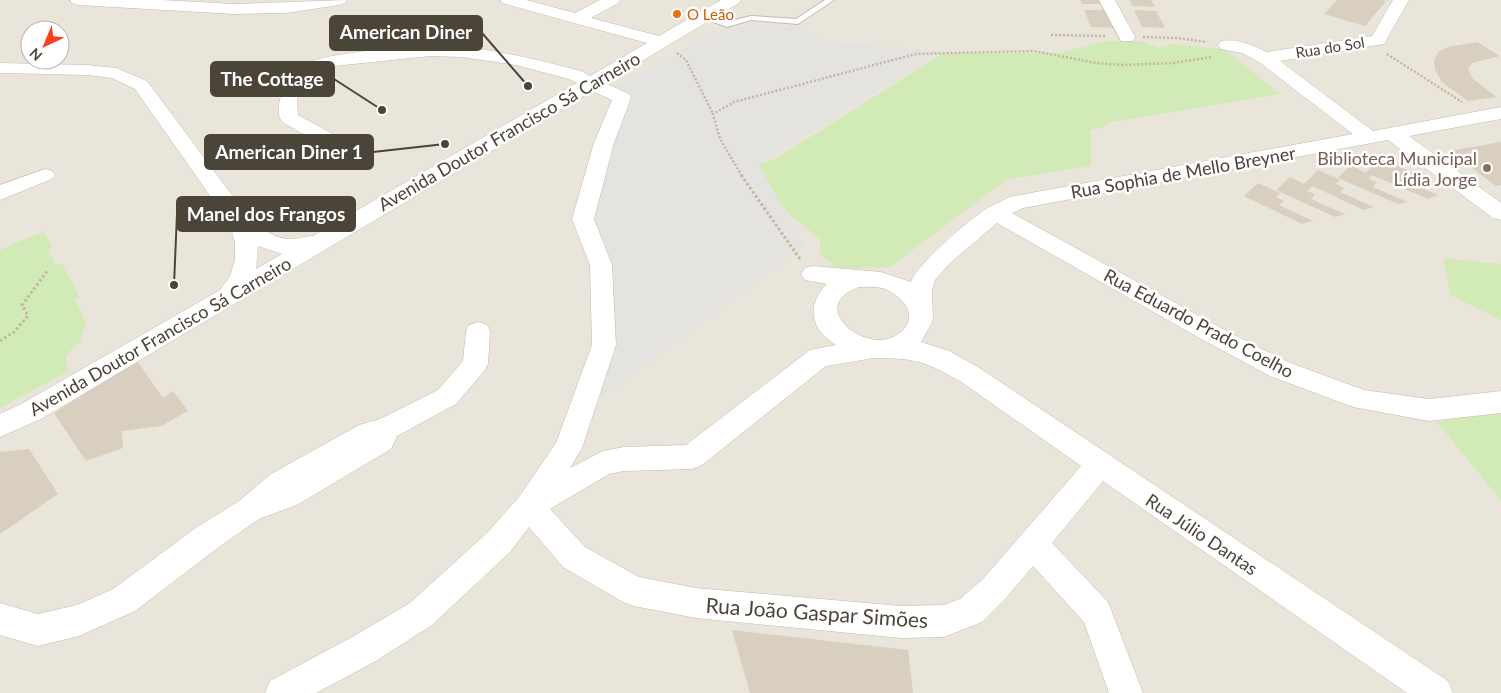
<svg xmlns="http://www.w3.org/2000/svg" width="1501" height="693" font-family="Lato,sans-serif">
<rect width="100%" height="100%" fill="#f6f3ec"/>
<!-- residential -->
<path fill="#eae5da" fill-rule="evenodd" d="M 0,0 L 1501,0 L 1501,413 L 1436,421 L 1501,501 L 1501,693 L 0,693 ZM 30,30 L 60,30 L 60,60 L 30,60 Z"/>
<!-- green -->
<g fill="#d2eab5">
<path d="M 1105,41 L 1141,41 L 1159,48 L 1172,44 L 1224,49 L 1280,94 L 1106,123 L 1107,126 L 1091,130 L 1091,166 L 1008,179 L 890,267 L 837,268 L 820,254 L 820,239 L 790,215 L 749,166 L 774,160 L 942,54 L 1060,53 Z"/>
<path d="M 44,231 L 52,247 L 48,250 L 55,264 L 62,264 L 80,298 L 75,299 L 86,323 L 80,339 L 83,342 C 71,348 60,357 69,371 L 0,408 L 0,250 Z"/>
<path d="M 1444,258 L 1501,264 L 1501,320 L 1450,295 Z"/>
<path d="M 1501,413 L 1501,501 L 1436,421 Z"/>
</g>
<!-- parking -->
<path fill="#e5e3e0" d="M 763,24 L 801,27 L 831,42 L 944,51 L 758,164 L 805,246 L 601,398 L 614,316 L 614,267 L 575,206 L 631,98 L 615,87 L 718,30 Z"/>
<!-- building -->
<g fill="#d8cfc1">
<path d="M 1080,0 L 1101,0 L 1103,4 L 1082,4 Z"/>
<path d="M 1130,0 L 1151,0 L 1155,7 L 1133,6 Z"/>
<path d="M 1337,0 L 1382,0 L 1386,1 L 1365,26 L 1324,14 Z"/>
<path d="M 1084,10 L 1106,10 L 1114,28 L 1091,27 Z"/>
<path d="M 1134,10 L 1156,11 L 1165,28 L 1142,27 Z"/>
<path d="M 1477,42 L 1500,56 L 1472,63 L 1468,69 L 1473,79 L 1497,97 L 1468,101 L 1443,83 L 1435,70 L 1434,60 L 1438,52 L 1448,47 Z"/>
<path d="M 1501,142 L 1501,185 L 1496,186 L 1449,151 Z"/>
<path d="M 1380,158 L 1414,173 L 1407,182 L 1438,195 L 1428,199 L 1372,175 L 1369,179 L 1377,182 L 1373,187 L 1408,202 L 1398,204 L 1338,178 L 1350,165 L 1366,173 Z"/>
<path d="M 1318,170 L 1340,180 L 1336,184 L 1344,188 L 1340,192 L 1374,207 L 1364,210 L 1312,186 L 1307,191 L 1315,194 L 1311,199 L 1345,214 L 1335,217 L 1276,190 L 1290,177 L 1304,184 Z"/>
<path d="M 1258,183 L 1280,193 L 1276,197 L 1284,201 L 1279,205 L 1313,221 L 1302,224 L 1244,196 Z"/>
<path d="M 137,361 L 163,398 L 173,391 L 188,411 L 161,426 L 122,431 L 123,448 L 86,461 L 54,413 Z"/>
<path d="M 29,449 L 58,494 L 0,534 L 0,452 Z"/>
<path d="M 732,630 L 908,650 L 913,693 L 750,693 Z"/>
</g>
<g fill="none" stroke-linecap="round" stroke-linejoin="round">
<defs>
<path id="lane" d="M 825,0 L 834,0 L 798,24 L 751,20 L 727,27 L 700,17 L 704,15 L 727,22 L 751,16 L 796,19 Z"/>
<g id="street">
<path d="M 70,0 L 162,0 L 234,4 L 347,0 L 345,3 L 339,5 L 286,13 L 234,14 L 78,5 L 72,3 Z"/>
<path d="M 500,0 L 526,0 L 575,13 L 600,0 L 620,0 L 618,3 L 591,18 L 659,36 L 721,0 L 741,0 L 739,3 L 605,83 L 629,94 L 631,98 L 614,143 L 594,219 L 612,265 L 616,345 L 582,448 L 570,468 L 603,451 L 624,447 L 686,445 L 810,350 L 836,345 C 810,329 806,305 827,284 L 805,280 L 801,274 L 805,268 L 813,266 L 881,272 L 911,282 C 916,265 972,217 989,207 C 995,204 1003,201 1009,197 L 1353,134 L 1259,62 L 1242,53 L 1221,49 L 1218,45 L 1221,41 C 1236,38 1254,46 1267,52 L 1372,36 L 1393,0 L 1409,0 L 1384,44 L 1280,61 L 1373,131 L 1501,107 L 1501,119 L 1409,136 L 1501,203 L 1501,220 L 1493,218 L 1388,140 L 1023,208 L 1012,213 L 1221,328 L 1288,362 L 1364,390 L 1429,399 L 1501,391 L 1501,413 L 1429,421 L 1353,407 L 1270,376 L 1203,340 L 997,223 L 950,263 L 935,280 L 932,291 L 933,320 L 921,342 L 949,351 L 978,367 L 1448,681 L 1453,693 L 1407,693 L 1103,481 L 1052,543 L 1108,602 L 1143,693 L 1109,693 L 1084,622 L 1033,566 L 1006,598 L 982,622 L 944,637 L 901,638 L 696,618 L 634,606 L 623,602 L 563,567 L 529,527 L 510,552 L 432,625 L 376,661 L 316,693 L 265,693 L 270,681 L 352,637 L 410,603 L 488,532 L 519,497 L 556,443 L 592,345 L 590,265 L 572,219 L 594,143 L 612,100 L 592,91 L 41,419 L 0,437 L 0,414 L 23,403 L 220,290 L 230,276 L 235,260 L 235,243 L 230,224 L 135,89 L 112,78 L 87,75 L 0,73 L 0,63 L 87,65 L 116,68 L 147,81 L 249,218 C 262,228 275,240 292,239 C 299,239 306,236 313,236 L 577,83 L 569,79 L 516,65 L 462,57 L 430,56 L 334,66 L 315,73 L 304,85 L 297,100 L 298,115 L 353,145 C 357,150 357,155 353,160 L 346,162 L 339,160 L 336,152 L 282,122 C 275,111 280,97 285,86 C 289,79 296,71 302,66 C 322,51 435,44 463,47 C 503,51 542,61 581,71 L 590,76 L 647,43 L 502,3 ZM 258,246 L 282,254 L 256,269 ZM 859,287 C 867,287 877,286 885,289 C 909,299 921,323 893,337 C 861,352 807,305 859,287 ZM 874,358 C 915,358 924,361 960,381 L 1081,466 L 984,578 L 960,599 L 944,605 L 901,606 L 696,588 L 639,577 L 585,547 L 550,509 L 609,474 L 624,471 L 692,469 L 702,465 L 826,366 Z"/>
<path d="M 1099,0 L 1115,0 L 1135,37 L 1133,41 L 1121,41 Z"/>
<path d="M 45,169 L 52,171 L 55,175 L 52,179 L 0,200 L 0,185 Z"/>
<path d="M 478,322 L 487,325 L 490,331 L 488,364 L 484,371 L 456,404 L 397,436 L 391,449 L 297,505 L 259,519 L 219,547 L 135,611 L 79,636 L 38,646 L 0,635 L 0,603 L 38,614 L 77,605 L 113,589 L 197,527 L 239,501 L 271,474 L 359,425 L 380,419 L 438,390 L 463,361 L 466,331 L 469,325 Z"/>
</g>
</defs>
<!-- lane casing -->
<use href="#lane" stroke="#c2bbae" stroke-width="2"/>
<!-- street casing -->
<use href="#street" stroke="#c2bbae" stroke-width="1"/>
<!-- path-far1 -->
<g stroke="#c4b79f" stroke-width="2.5" stroke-dasharray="2 2" stroke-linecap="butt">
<path d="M 1051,35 L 1105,36"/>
<path d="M 1143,37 L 1177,38 L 1207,42"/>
<path d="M 677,53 L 686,60 L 713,114"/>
<path d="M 1387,54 L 1462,102"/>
<path d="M 742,176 L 720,139 L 713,114 L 734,102 L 916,54 L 1034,51 L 1096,63 L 1123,65 L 1173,63 L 1212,57"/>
</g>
<!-- path -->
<g stroke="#c4b79f" stroke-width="3" stroke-dasharray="2.5 2.5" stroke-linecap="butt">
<path d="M 741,175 L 800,259"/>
<path d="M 0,341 L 14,332 L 28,316 L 22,305 L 48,270"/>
</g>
<!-- lane -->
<use href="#lane" fill="#fff" fill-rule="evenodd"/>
<!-- street -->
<use href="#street" fill="#fff" fill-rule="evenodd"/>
</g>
<!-- markers -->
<circle fill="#e8710a" stroke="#fff" stroke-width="2" cx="677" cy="14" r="5"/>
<circle fill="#8d6e63" stroke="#fff" stroke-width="2" cx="1487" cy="168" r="5"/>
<g text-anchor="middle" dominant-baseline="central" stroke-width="5" stroke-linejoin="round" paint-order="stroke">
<!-- far-food labels -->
<g font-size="15" fill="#c56008" stroke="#fff" text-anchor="start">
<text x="687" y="14">O Leão</text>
</g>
<!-- far-street labels -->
<g font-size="15" fill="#4b4439" stroke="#fff">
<text transform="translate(1330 47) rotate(-9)">Rua do Sol</text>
</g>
<!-- street labels -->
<g font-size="18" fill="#4b4439" stroke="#fff">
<text transform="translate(509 131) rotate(-30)">Avenida Doutor Francisco Sá Carneiro</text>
<text transform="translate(1183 172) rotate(-10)">Rua Sophia de Mello Breyner</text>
<text transform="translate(1199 323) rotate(28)">Rua Eduardo Prado Coelho</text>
<text transform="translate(160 336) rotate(-30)">Avenida Doutor Francisco Sá Carneiro</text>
<text transform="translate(1202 534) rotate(34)">Rua Júlio Dantas</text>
</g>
<!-- education labels -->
<g font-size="18" fill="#785e54" stroke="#fff" text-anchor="end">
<text x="1477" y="158">Biblioteca Municipal<tspan x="1477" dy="21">Lídia Jorge</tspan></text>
</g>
<!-- near-street labels -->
<g font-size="21" fill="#4b4439" stroke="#fff">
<text transform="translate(817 612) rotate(4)">Rua João Gaspar Simões</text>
</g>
</g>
<!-- callouts -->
<path fill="none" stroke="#4b4439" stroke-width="2" d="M528 86L482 33M382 110L334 79M445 144L373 152M174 285L177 214"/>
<g fill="#4b4439" stroke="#fff" stroke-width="2">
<circle cx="528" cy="86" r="5"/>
<circle cx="382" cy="110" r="5"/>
<circle cx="445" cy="144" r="5"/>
<circle cx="174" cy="285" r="5"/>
</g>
<g fill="#4b4439" stroke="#4b4439" stroke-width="2">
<rect x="330" y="16" width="152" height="34" rx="5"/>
<rect x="211" y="62" width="123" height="34" rx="5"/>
<rect x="205" y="135" width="168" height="34" rx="5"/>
<rect x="177" y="197" width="178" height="34" rx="5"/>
</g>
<g font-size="19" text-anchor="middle" font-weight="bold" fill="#fff">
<text x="406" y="39">American Diner</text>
<text x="272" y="86">The Cottage</text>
<text x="289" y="159">American Diner 1</text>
<text x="266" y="221">Manel dos Frangos</text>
</g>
<!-- north arrow -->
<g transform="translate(45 45) rotate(224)"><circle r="24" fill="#ffffff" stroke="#b7b4b0"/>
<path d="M0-4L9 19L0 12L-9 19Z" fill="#fc3f1d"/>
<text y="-8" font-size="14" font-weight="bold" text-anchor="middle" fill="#4b4439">N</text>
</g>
</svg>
